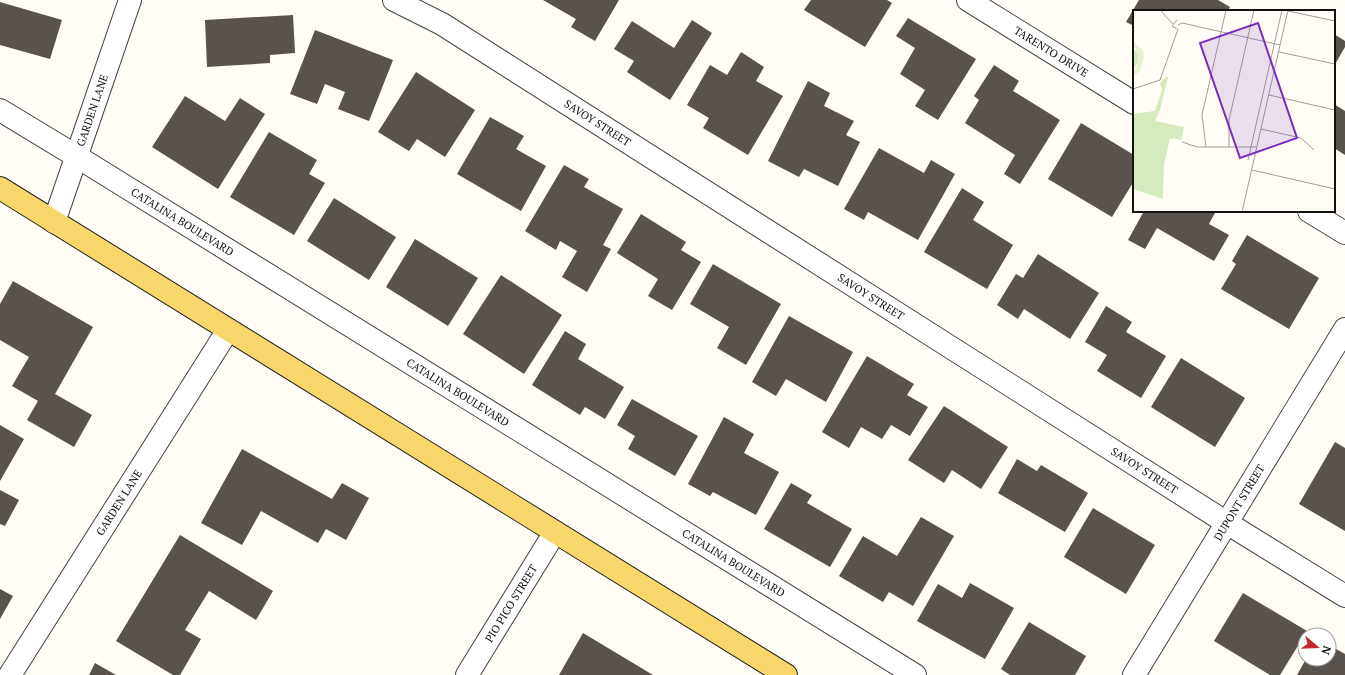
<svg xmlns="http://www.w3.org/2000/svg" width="1345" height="675" font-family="'PT Serif',serif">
<rect width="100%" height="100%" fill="#fffdf5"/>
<!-- building -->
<g fill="#5a524d">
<path d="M 543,0 L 619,0 L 595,41 L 571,27 L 576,19 Z"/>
<path d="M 811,0 L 887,0 L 892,3 L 865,47 L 804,10 Z"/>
<path d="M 1139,0 L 1218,0 L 1230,7 L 1228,11 L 1134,11 L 1134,26 L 1126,22 Z"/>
<path d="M 0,2 L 62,20 L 50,59 L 0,45 Z"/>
<path d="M 293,15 L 295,53 L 270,55 L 270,63 L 207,67 L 205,20 Z"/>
<path d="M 908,18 L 976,59 L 938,120 L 915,106 L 925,90 L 900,74 L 915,48 L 896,36 Z"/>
<path d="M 692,20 L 712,33 L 670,100 L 627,72 L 634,61 L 614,49 L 632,21 L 674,48 Z"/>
<path d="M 315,30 L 393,60 L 369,121 L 338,109 L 345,92 L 325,84 L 317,104 L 290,94 Z"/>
<path d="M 1334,34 L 1345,41 L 1345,47 L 1334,66 Z"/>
<path d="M 741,52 L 764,67 L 756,81 L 783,96 L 748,155 L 703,128 L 709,118 L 687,105 L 710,65 L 727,75 Z"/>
<path d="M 994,65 L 1019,81 L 1013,91 L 1060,120 L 1020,184 L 1004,174 L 1015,155 L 965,123 L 979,100 L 974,96 Z"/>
<path d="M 416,72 L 475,110 L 445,157 L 417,139 L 409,151 L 378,132 Z"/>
<path d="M 808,81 L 830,93 L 824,106 L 854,121 L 846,135 L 860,142 L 838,186 L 804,169 L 799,177 L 768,161 Z"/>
<path d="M 185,96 L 225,121 L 240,98 L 265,114 L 218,189 L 152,147 Z"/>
<path d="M 1334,104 L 1345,111 L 1345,155 L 1334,148 Z"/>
<path d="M 490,117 L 524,136 L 516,149 L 546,166 L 521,211 L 457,174 Z"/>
<path d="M 1081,123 L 1134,155 L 1134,181 L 1112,217 L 1048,179 Z"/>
<path d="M 269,132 L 317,160 L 309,174 L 325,183 L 294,235 L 230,197 Z"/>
<path d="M 879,148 L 924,173 L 931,160 L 955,174 L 918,240 L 868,212 L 864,220 L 844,209 Z"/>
<path d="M 564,165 L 589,179 L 584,187 L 623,209 L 603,245 L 611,249 L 587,292 L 562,277 L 577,251 L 560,241 L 556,250 L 525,231 Z"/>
<path d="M 962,188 L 984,202 L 973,220 L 1013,245 L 987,289 L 924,252 Z"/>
<path d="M 334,198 L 396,237 L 369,280 L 307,241 Z"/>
<path d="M 1144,211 L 1216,211 L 1209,224 L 1229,235 L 1214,261 L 1157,228 L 1145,249 L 1128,240 Z"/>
<path d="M 641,214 L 686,242 L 681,250 L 701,262 L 672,310 L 648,296 L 658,279 L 617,253 Z"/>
<path d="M 1247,235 L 1319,278 L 1289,329 L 1221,289 L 1236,264 L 1232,261 Z"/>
<path d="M 415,239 L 478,278 L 448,326 L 386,287 Z"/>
<path d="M 1038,254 L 1099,293 L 1070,339 L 1024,309 L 1018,319 L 997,305 L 1016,274 L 1023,278 Z"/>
<path d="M 713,264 L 781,304 L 746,365 L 717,348 L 729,327 L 690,304 Z"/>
<path d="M 501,275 L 562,315 L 524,374 L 463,334 Z"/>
<path d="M 13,281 L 93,327 L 55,394 L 92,415 L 74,447 L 27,420 L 38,401 L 12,386 L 29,357 L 0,340 L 0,304 Z"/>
<path d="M 1106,306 L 1132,322 L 1126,332 L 1166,356 L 1141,398 L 1097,371 L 1107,355 L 1085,342 Z"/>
<path d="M 789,316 L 853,352 L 826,402 L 786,379 L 776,396 L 752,382 Z"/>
<path d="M 565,331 L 586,344 L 578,359 L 624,387 L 605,419 L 585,407 L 580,415 L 532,385 Z"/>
<path d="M 867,356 L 914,384 L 907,395 L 928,407 L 910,436 L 891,425 L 882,439 L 861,427 L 849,448 L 822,432 Z"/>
<path d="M 1181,358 L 1245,398 L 1215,447 L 1151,407 Z"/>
<path d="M 632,399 L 698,436 L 675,476 L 628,449 L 635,436 L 617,425 Z"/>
<path d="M 944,406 L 1008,447 L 981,489 L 952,470 L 944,483 L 908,460 Z"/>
<path d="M 724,417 L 754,434 L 744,453 L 779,472 L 756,515 L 713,492 L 710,496 L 688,484 Z"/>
<path d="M 0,425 L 24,439 L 0,481 Z"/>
<path d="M 1335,442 L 1345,448 L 1345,531 L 1299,504 Z"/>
<path d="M 242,449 L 332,499 L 342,483 L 369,498 L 346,540 L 326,529 L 318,543 L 261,511 L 242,545 L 201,523 Z"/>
<path d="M 1017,459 L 1037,471 L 1041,465 L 1088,493 L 1065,532 L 998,493 Z"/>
<path d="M 791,483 L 812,495 L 807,503 L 852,529 L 830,567 L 764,529 Z"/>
<path d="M 0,490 L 19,500 L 5,526 L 0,524 Z"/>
<path d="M 1093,508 L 1155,545 L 1126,594 L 1064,557 Z"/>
<path d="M 921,517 L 954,536 L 913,606 L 889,592 L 883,602 L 839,576 L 863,536 L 897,556 Z"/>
<path d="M 180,535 L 273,591 L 256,620 L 209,591 L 185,630 L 201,639 L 180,675 L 173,675 L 116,641 Z"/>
<path d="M 970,583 L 1014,608 L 985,659 L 917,621 L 938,584 L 962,598 Z"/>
<path d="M 0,589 L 13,596 L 0,619 Z"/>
<path d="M 1243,593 L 1307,631 L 1280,675 L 1270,675 L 1214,641 Z"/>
<path d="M 1029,622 L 1086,656 L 1075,675 L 1010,675 L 1001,669 Z"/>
<path d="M 583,633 L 653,675 L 559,675 Z"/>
<path d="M 1329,645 L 1345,654 L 1345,675 L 1297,675 L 1306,659 L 1329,659 Z"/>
<path d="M 95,663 L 116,675 L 89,675 Z"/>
</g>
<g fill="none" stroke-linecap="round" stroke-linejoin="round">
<defs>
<g id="street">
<path id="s1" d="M 394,0 L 442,24 L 1227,523 L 1345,596"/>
<path id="s2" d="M 968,0 L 1134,103"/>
<path id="s3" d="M 0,110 L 76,156 L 915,675"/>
<path d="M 1309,211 L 1345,233"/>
<path id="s4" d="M 54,222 L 130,0"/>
<path id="s5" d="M 10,675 L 228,330"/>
<path id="s6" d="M 467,675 L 555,532"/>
<path id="s7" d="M 1134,675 L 1345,329"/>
</g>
<path id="primary" d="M 0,188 L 786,675"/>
</defs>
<!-- street casing -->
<use href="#street" stroke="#444" stroke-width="24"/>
<!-- primary casing -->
<use href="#primary" stroke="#222" stroke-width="24"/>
<!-- street -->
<use href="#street" stroke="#fff" stroke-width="22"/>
<!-- primary -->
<use href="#primary" stroke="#f9d66b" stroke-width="22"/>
</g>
<g text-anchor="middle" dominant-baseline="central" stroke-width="4" stroke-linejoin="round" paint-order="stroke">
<!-- street labels -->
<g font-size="11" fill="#111" stroke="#fff">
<text stroke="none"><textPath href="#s2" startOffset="98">TARENTO DRIVE</textPath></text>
<text stroke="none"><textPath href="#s4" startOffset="118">GARDEN LANE</textPath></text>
<text stroke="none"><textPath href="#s1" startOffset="238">SAVOY STREET</textPath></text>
<text stroke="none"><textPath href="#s3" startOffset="214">CATALINA BOULEVARD</textPath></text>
<text stroke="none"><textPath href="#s1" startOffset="562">SAVOY STREET</textPath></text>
<text stroke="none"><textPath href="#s3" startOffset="538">CATALINA BOULEVARD</textPath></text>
<text stroke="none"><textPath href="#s1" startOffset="886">SAVOY STREET</textPath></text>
<text stroke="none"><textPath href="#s5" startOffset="204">GARDEN LANE</textPath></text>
<text stroke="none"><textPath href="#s7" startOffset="202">DUPONT STREET</textPath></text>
<text stroke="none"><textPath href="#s3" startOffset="862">CATALINA BOULEVARD</textPath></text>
<text stroke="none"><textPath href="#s6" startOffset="84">PIO PICO STREET</textPath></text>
</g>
</g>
<!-- overview -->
<g transform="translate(1133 10)">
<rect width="202" height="202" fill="#fffdf5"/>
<path d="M 0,38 L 5,44 L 6,51 L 0,59 ZM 33,67 L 35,67 L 27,100 L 22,111 L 51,117 L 48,130 L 37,128 L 31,155 L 30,189 L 0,179 L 0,104 L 22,101 L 29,80 L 27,73 Z" fill="#d5ebbd"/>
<path d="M 0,32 L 10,40 L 11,47 L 7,61 L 0,66 L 6,47 Z" fill="#e6f2cf"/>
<path fill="none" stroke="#a09f9a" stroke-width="1" d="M 27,0 L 40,14M 155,1 L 202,11M 45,15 L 49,13 L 147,35M 44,19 L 39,16 L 44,10M 146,42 L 202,54M 0,79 L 27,70 L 45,19M 136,85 L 202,100M 128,119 L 168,128 L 181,140M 49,132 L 64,137 L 124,137M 73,137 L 69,105 L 93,0M 96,137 L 96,110 L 121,0M 115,150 L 149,0M 119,160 L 202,179M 109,202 L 155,0"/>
<path fill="#7b2cbf" fill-opacity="0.15" stroke="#7b2cbf" stroke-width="2" d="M 125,13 L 164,128 L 107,148 L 67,33 Z"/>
<rect width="202" height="202" fill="none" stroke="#111" stroke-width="2"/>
</g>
<!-- north arrow -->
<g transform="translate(1317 647) rotate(109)"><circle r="19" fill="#ffffff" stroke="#a0a0a0"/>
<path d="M0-3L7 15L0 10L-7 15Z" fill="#c4262e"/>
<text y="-6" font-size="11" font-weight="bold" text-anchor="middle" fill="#111111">N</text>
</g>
</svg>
